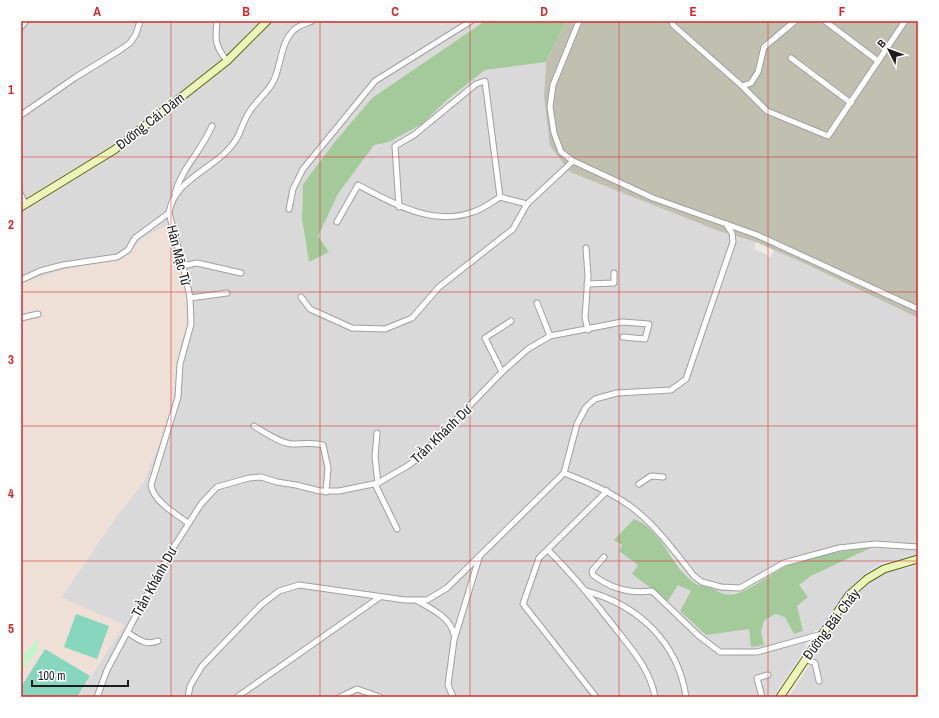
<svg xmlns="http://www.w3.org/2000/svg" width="939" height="718" font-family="'Archivo Narrow',sans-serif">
<rect width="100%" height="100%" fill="#edeae3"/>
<!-- residential -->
<g fill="#dad9d9" fill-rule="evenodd">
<path d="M 21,21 L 485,21 L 372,98 L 333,144 L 303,184 L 302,219 L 309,262 L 329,252 L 318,236 L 338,194 L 374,144 L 389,142 L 422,124 L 448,99 L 485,70 L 546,62 L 544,97 L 729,234 L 756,242 L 754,249 L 771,257 L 774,250 L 810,266 L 918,318 L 918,552 L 880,560 L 844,588 L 769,697 L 78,697 L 124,625 L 61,598 L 109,527 L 144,481 L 172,412 L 181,341 L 187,329 L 144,237 L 123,259 L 66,269 L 28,281 L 21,285 ZM 614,540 L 670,553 L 685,575 L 697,585 L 710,587 L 725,595 L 742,591 L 786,566 L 840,551 L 872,548 L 811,576 L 799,585 L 794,634 L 785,617 L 775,614 L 764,621 L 761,632 L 751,647 L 749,629 L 691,591 L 678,585 L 668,601 L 638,565 L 619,551 L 622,545 Z"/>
<path d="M 918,568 L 918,697 L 789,697 L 800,679 L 855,601 L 872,585 L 889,575 Z"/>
</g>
<!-- military -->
<path fill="#eedfd7" d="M 168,225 L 187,296 L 187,329 L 181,341 L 172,412 L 144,481 L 109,527 L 61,597 L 124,625 L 78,697 L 21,697 L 21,285 L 28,281 L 66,269 L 123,259 L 144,237 Z"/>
<!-- construction -->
<path fill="#bfc0af" d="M 566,21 L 918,21 L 918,318 L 810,266 L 756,242 L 719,231 L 570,172 L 550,146 L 544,97 L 546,62 Z"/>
<!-- forest -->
<g fill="#a4c99a">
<path d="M 485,21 L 566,21 L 546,62 L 485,70 L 448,99 L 422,124 L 389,142 L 374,145 L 338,194 L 318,236 L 329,252 L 309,262 L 302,219 L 303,184 L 333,144 L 372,98 Z"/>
<path d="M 634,519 C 664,531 671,568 696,584 C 700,586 706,586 711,588 C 715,589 720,593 724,594 C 742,599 771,572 787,566 C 814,555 844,550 873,547 L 811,576 L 799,585 L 808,597 L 797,606 L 803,631 L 794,634 L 785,617 L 775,614 L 764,621 L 761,632 L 764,645 L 751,647 L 749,629 L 706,635 L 680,611 L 691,591 L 678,585 L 668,601 L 632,574 L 638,565 L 619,551 L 622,545 L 614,540 Z"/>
</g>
<!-- park -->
<path fill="#c2f4ca" d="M 37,640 L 38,649 L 21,674 L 21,657 Z"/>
<!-- pitch -->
<g fill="#86d6be">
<path d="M 76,614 L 109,626 L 97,659 L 64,647 Z"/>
<path d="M 45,649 L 90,676 L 77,697 L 21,697 L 21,687 Z"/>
</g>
<!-- plaza -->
<g fill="#d8d7e2">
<path d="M 918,552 L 918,555 L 882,563 L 867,572 L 847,591 L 818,631 L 815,629 L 844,588 L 865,571 L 880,560 Z"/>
<path d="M 918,565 L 918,568 L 889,575 L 872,585 L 855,601 L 813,661 L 810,660 L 852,600 L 869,583 L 889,572 Z"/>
<path d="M 804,645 L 807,647 L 773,697 L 769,697 Z"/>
</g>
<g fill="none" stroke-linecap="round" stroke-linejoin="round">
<defs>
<g id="street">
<path d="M 217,21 C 215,40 215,46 227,61"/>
<path d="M 579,21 L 553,85 L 550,107 L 554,133 L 561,152 L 573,161 L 653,198 L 757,235 L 918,309"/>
<path d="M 672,21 L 673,25 L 742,86 L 751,83 L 758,72 L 764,47 L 795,21"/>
<path d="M 825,21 L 878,61"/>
<path d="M 21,27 L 26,21"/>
<path d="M 791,58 L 851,103"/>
<path d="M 742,86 L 767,111 L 828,136 L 905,21"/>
<path d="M 21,115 L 76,77 L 120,50 L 130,43 L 136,34 L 140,21"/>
<path d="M 175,193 C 182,168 202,150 212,126"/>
<path d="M 21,195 L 25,204"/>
<path d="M 399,207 L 395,146 L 414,135 L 476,84 L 485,81 L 500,197"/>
<path d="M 289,209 L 293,189 L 303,169 L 375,81 L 471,21"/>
<path d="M 337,222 L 358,185 C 392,203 433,227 473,212 C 483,209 492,202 500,197 L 527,204"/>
<path d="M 586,248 L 588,276 L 585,318 L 588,330"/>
<path d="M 182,266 L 197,263 L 241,273"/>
<path d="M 21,280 L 40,271 L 63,265 L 117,257 L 128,250 L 135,238 L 169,213"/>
<path d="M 587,284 L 614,283 L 614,273"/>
<path d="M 301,297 L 310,309 L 352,328 L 385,329 L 412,318 L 439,287 L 513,229 L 527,204 L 573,161"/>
<path d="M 190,298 L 227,293"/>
<path d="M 537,303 L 550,336"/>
<path d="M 21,318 L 38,314"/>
<path d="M 502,372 L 485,338 L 511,321"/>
<path d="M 254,426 C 266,433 278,442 291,444 C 302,444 313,442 323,445 L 328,468 L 326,492"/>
<path d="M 377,433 L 375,457 L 378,483"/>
<path d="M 564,473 C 587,482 609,491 630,506 C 655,524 675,552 694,576 L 702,582 L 721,587 L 740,588 L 784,563 L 839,548 L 875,544 L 918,547"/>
<path d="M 375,484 L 397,529"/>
<path d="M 639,484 L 651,476 L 663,477"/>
<path d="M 188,523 C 176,514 153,501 151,485 L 178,397 L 180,364 L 191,324 L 190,298 L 186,278 L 169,213 C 174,177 220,168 237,138 C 242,129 244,119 250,111 C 257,100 267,93 273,82 C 282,65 280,38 298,27 C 302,24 308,23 312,21"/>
<path d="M 548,550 C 571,573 592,598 612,624 C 629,646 650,668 655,697"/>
<path d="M 604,557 L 592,571 L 593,575 C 610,588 630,594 652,591 L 699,636 L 720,652 L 757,652 L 822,634"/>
<path d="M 586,591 C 638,605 678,642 686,697"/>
<path d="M 418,601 C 432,609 451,618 454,635"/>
<path d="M 127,632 C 138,639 145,646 158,641"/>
<path d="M 805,659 L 815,663 L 819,681"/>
<path d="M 97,697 L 107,670 L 165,561 L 201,504 L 217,487 L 249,478 L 261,477 L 277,482 L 296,485 L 320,491 L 339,491 L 378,483 L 409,465 L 422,455 L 502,372 L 528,349 L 550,336 L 622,322 L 649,324 L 645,339 L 623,337"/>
<path d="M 188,697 L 190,686 L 202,666 L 261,605 L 279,591 L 299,585 L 405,600 L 427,600 L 447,588 L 564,473 L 577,424 L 586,407 L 595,399 L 617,393 L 671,390 L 686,379 L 733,242 L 732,233 L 726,224"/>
<path d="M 237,697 L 380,597"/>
<path d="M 340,697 L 357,689 L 380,697"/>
<path d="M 453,697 L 448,685 L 454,640 L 479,558"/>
<path d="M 596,697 L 523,604 L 539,558 L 607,491"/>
<path d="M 762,697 L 757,678 L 768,675"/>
</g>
<g id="secondary">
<path d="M 21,207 L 114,150 L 227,61 L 267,21"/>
<path d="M 780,697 L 849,595 L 867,579 L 884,569 L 918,559"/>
</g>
</defs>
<!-- street casing -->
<use href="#street" stroke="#a0a0a0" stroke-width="7"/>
<!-- secondary casing -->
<use href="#secondary" stroke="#57690d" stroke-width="9"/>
<!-- street -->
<use href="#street" stroke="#fff" stroke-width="5"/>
<!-- secondary -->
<use href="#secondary" stroke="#ecf4ba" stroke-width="7"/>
</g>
<!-- grid -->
<path fill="none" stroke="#d62828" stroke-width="1" stroke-opacity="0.55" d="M 171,21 L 171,697M 320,21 L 320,697M 470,21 L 470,697M 619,21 L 619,697M 768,21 L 768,697M 21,157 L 918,157M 21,292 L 918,292M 21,426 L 918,426M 21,561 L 918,561"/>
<g text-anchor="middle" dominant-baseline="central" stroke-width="3" stroke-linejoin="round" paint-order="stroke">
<!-- street labels -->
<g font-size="14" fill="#1c1c1c" stroke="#fff">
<text transform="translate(150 121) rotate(-38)">Đường Cái Dăm</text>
<text transform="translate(179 255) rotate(76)">Hàn Mặc Tử</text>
<text transform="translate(441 434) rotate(-44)">Trần Khánh Dư</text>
<text transform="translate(154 582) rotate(-61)">Trần Khánh Dư</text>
<text transform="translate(831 624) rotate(-53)">Đường Bãi Cháy</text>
</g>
</g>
<!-- border -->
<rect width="939" height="718" fill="none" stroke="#ffffff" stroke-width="44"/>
<!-- north arrow -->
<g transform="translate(889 50) rotate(312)" stroke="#ffffff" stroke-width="3" paint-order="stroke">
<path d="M0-3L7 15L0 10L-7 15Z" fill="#1c1c1c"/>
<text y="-6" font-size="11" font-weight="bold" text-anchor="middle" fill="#1c1c1c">B</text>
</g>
<!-- scale -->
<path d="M32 680v6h96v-6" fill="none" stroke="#1c1c1c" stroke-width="2"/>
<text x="38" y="680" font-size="12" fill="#1c1c1c" stroke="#ffffff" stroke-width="3" paint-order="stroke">100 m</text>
<rect x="22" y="22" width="895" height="674" fill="none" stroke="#d62828" stroke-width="1.5"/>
<g font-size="13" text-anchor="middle" font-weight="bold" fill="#d62828">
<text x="97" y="16">A</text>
<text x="246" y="16">B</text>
<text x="395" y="16">C</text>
<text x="544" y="16">D</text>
<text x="693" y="16">E</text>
<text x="842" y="16">F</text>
<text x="11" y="94">1</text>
<text x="11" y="229">2</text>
<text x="11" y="364">3</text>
<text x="11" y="498">4</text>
<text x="11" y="633">5</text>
</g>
</svg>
